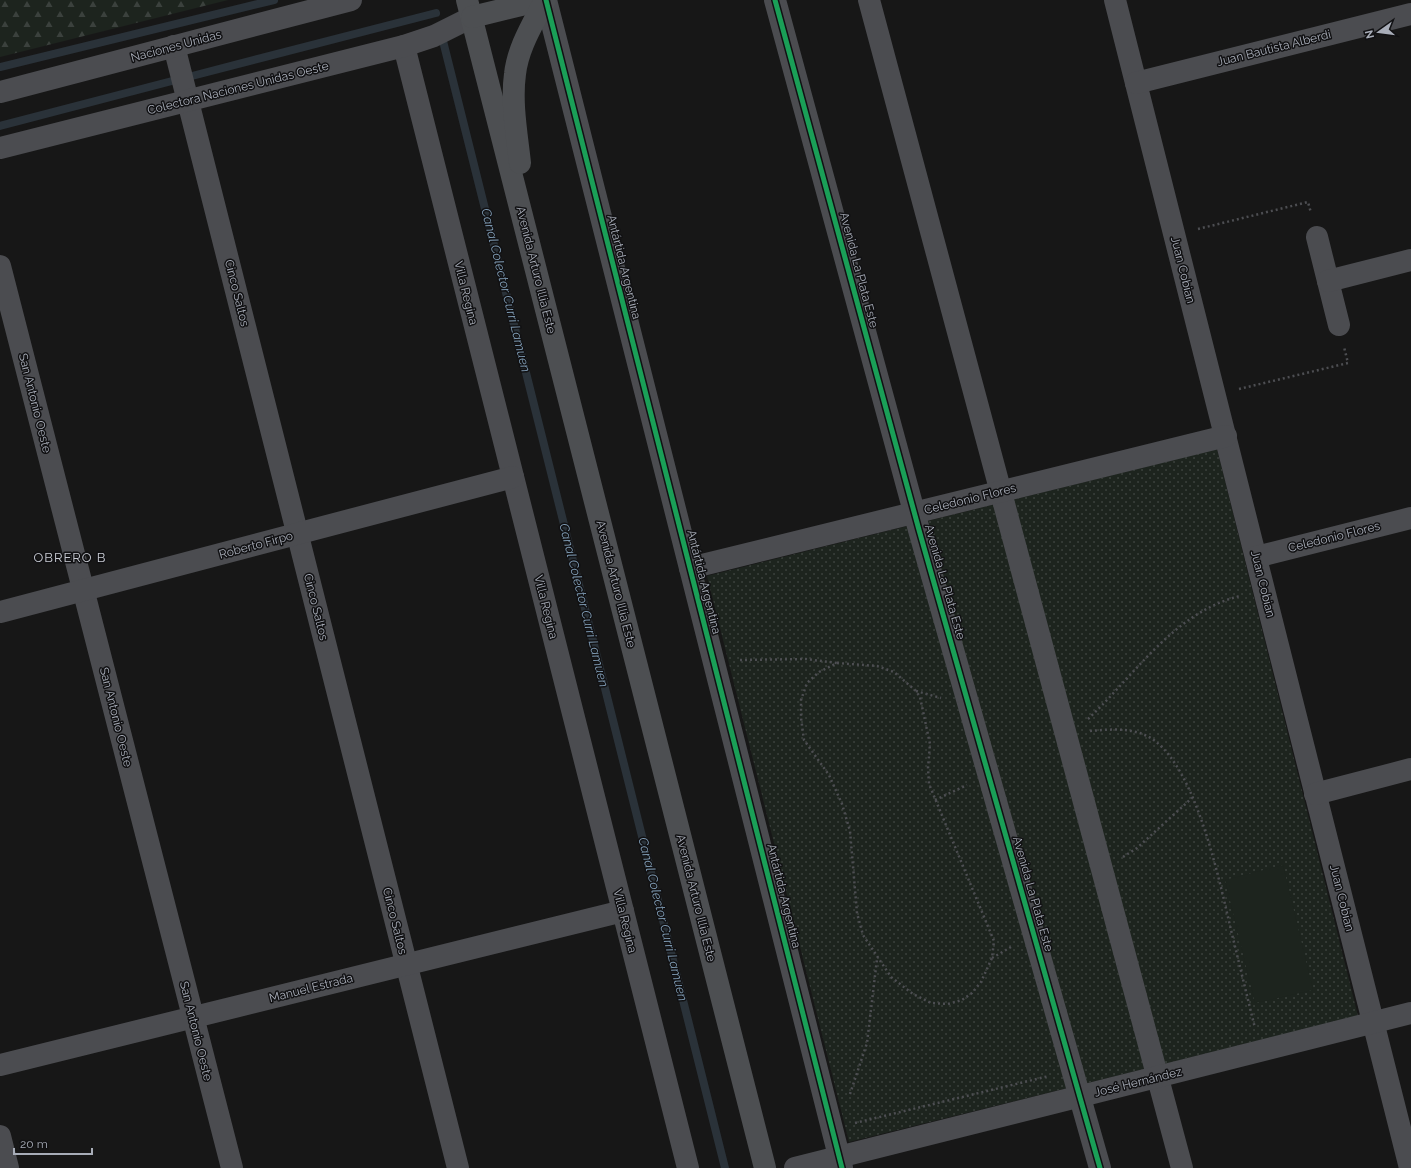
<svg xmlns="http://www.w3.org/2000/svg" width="1411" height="1168" font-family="Raleway,sans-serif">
<defs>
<pattern id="green-dots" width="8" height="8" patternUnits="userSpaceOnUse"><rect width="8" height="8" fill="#1d241e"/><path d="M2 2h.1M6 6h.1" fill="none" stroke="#3b413d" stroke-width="1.8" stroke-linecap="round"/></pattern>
<pattern id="forest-firs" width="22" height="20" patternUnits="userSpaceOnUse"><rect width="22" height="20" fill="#1d241e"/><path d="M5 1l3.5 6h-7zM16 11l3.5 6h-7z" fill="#3b413d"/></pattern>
</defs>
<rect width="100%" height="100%" fill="#171717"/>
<!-- green -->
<path fill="url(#green-dots)" d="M 1217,449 L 1358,1016 L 849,1142 L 707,576 Z"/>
<!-- forest -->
<path fill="url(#forest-firs)" d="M 0,0 L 228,0 L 0,57 Z"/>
<!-- pitch -->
<path fill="#1d241e" d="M 1283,865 L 1313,990 L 1255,1003 L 1225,880 Z"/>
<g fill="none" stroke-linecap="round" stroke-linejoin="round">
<!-- stream -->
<g stroke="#2a3239" stroke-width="8">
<path d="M 443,41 L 725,1168"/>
<path d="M 0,67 L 274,0"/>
<path d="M 192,76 L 436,13"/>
<path d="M 0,126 L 172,81"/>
</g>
<!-- path -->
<g stroke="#4d4e52" stroke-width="2.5" stroke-dasharray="2 3" stroke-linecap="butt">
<path d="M 1198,229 L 1308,202 L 1311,213"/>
<path d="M 1239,389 L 1348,363 L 1344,347"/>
<path d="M 740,660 L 806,659 L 837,663"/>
<path d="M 837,663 L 877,666 L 894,672 L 916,691 L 920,697 L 930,744 L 928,768 L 929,784 L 994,941 L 992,958 L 981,982 L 972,993 L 962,1000 L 948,1004 L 931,1003 L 913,994 L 891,977 L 863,935 L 857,913 L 850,831 L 842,804 L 829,775 L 804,740 L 801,718 L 801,700 L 807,683 L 819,672 Z"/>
<path d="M 916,691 L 941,698"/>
<path d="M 1088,719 C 1135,675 1174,612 1240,596"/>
<path d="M 1090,731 C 1112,729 1137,727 1155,741 C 1197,773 1219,879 1231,930 C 1239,963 1247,996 1255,1028"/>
<path d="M 935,800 L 967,785"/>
<path d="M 1123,857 L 1137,848 L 1192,798"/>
<path d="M 992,958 L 1011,947"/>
<path d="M 850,1094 L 867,1043 L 877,959"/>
<path d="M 855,1123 L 1049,1076"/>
</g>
<!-- minor -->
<g stroke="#4b4c50" stroke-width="22">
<path d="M 546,0 L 842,1168"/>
<path d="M 775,0 L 919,530 L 1100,1168"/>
<path d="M 869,0 L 1182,1168"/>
<path d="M 1115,0 L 1410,1168"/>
<path d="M 174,46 L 458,1168"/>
<path d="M 404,46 L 688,1168"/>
<path d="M 1136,83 L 1411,14"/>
<path d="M 0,92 L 351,0"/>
<path d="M 0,148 L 404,46 L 434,36 L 472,17"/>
<path d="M 1317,237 L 1339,325"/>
<path d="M 0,266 L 232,1168"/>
<path d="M 1328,281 L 1411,260"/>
<path d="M 1256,557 L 1411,518"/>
<path d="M 690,568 L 1226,436"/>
<path d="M 0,612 L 513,477"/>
<path d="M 1315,794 L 1411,769"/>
<path d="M 0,1065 L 623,911"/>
<path d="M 0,1136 L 8,1168"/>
<path d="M 795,1168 L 1411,1013"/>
</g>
<!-- major -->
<g stroke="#4d4f52" stroke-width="22">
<path d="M 467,0 L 765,1168"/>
<path d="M 472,17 L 542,0"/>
<path d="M 520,163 C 517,135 511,103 515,74 C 518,47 533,24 545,0"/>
</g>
<defs>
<g id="cycleway">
<path d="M 546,0 L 842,1168"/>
<path d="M 775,0 L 919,530 L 1100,1168"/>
</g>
</defs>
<!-- cycleway casing -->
<use href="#cycleway" stroke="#111113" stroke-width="8"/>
<!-- cycleway -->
<use href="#cycleway" stroke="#1a9f57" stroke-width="5"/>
</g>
<g text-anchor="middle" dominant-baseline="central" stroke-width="3" stroke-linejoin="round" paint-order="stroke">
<!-- street labels -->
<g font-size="12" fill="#a8adb8" stroke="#111113">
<text transform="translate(176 46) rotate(-15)">Naciones Unidas</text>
<text transform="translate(1274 48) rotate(-14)">Juan Bautista Alberdi</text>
<text transform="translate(238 88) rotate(-14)">Colectora Naciones Unidas Oeste</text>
<text transform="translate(624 267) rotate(76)">Antártida Argentina</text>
<text transform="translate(536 270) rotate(76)">Avenida Arturo Illia Este</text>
<text transform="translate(859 270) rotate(75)">Avenida La Plata Este</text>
<text transform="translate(1183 270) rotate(76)">Juan Cobian</text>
<text transform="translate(237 293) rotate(76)">Cinco Saltos</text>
<text transform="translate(466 293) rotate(76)">Villa Regina</text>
<text transform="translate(35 403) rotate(76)">San Antonio Oeste</text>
<text transform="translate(970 499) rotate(-14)">Celedonio Flores</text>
<text transform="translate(1334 537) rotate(-14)">Celedonio Flores</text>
<text transform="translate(256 545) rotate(-15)">Roberto Firpo</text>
<text transform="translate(704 582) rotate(76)">Antártida Argentina</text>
<text transform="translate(945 582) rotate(74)">Avenida La Plata Este</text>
<text transform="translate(616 584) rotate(76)">Avenida Arturo Illia Este</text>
<text transform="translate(1263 584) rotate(76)">Juan Cobian</text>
<text transform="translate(316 607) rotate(76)">Cinco Saltos</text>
<text transform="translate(546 607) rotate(76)">Villa Regina</text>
<text transform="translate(116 717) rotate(76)">San Antonio Oeste</text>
<text transform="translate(1033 894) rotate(74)">Avenida La Plata Este</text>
<text transform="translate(784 896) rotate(76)">Antártida Argentina</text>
<text transform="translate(696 898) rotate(76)">Avenida Arturo Illia Este</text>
<text transform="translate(1342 898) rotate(76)">Juan Cobian</text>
<text transform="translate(395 921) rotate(76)">Cinco Saltos</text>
<text transform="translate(625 921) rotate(76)">Villa Regina</text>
<text transform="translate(311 988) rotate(-14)">Manuel Estrada</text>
<text transform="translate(196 1031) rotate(76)">San Antonio Oeste</text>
<text transform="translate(1138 1082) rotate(-14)">José Hernández</text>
</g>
<!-- water labels -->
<g font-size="13" font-style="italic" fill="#7f9bb3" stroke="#111113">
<text transform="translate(506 290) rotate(76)">Canal Colector Curri Lamuen</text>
<text transform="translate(584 605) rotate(76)">Canal Colector Curri Lamuen</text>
<text transform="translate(663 919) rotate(76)">Canal Colector Curri Lamuen</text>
</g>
<!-- neighbourhood labels -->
<g font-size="13" letter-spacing="1" fill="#c9ccd4" stroke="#111113">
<text x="70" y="557">OBRERO B</text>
</g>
</g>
<!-- north arrow -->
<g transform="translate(1379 32) rotate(256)" stroke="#111113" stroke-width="3" paint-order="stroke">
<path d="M0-3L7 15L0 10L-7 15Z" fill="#a8adb8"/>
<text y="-6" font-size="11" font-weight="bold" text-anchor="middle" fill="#a8adb8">N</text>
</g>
<!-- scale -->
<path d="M14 1148v6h78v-6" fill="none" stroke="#a8adb8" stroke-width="2"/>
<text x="20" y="1148" font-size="12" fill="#a8adb8" stroke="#111113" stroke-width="3" paint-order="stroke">20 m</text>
</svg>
